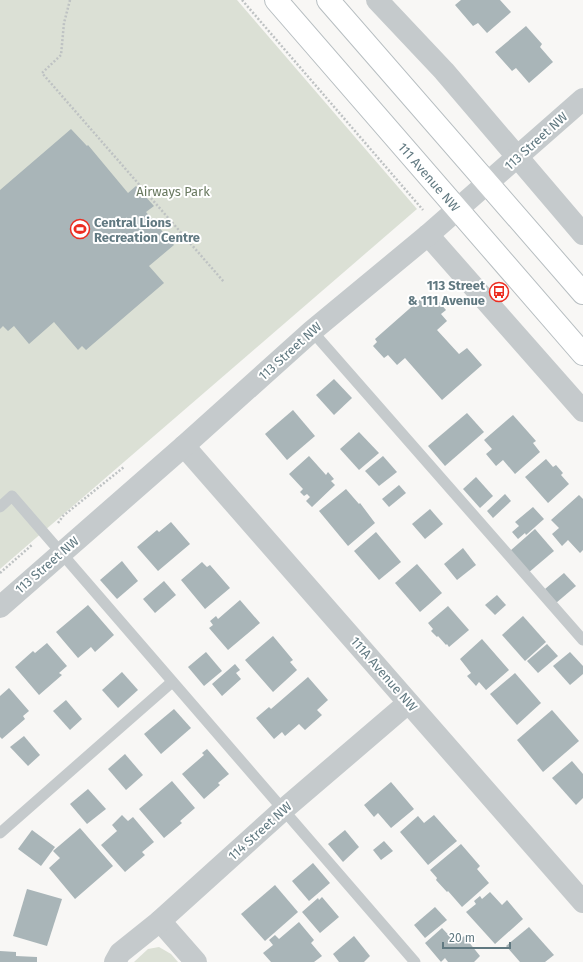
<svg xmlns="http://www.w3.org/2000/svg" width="583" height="962" font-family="'Fira Sans',sans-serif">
<rect width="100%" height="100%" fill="#f8f7f5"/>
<!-- green -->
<g fill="#dbe0d5">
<path d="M 0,0 L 237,0 L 417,209 L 0,569 Z"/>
<path d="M 159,947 L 171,954 L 178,962 L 134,962 L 148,949 Z"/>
</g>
<!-- building -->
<g fill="#a9b5b8">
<path d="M 461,0 L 500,0 L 511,12 L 487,33 L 478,23 L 473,26 L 455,5 Z"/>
<path d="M 526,26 L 542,44 L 540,47 L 553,62 L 529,83 L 516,68 L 512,71 L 495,52 Z"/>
<path d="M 71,129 L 87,146 L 88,145 L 128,193 L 136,186 L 154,206 L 146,212 L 174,245 L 149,266 L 164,283 L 86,350 L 82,346 L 78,350 L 54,322 L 29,344 L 14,326 L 8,331 L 3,326 L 0,329 L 0,190 Z"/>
<path d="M 425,295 L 428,299 L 433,295 L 446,310 L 441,314 L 447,321 L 437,330 L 459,354 L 467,348 L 482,365 L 442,400 L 405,358 L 397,365 L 388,355 L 384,358 L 373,346 L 377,342 L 375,339 Z"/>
<path d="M 334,379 L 352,398 L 334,415 L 316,395 Z"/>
<path d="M 293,410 L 315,436 L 287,460 L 265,434 Z"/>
<path d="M 467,413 L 484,432 L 445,466 L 428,446 Z"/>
<path d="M 513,415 L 536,441 L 533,443 L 540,452 L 515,474 L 503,460 L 496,466 L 486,454 L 492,449 L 484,440 Z"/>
<path d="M 359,432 L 379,453 L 359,470 L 340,449 Z"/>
<path d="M 309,456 L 326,475 L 328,472 L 334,479 L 331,481 L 335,485 L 312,507 L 306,501 L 310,497 L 307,494 L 304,496 L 300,492 L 303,489 L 289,474 Z"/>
<path d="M 383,456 L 397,472 L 379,486 L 365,471 Z"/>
<path d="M 546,459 L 553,467 L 556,465 L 563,473 L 561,475 L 569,484 L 548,503 L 525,477 Z"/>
<path d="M 476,477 L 493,496 L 480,508 L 463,489 Z"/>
<path d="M 399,485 L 406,493 L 389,507 L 382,499 Z"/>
<path d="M 346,489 L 359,504 L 360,503 L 375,523 L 348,546 L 319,511 Z"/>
<path d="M 505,494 L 511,501 L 493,518 L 487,511 Z"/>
<path d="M 579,495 L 583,499 L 583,550 L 580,553 L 568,540 L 562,546 L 552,534 L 559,528 L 551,520 Z"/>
<path d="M 533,507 L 544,519 L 526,535 L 525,533 L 518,539 L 512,532 L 519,526 L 515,522 Z"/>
<path d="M 430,509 L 443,524 L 425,539 L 412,524 Z"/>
<path d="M 171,522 L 190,544 L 158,571 L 137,547 L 157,530 L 159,532 Z"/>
<path d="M 535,529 L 554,551 L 528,573 L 510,551 Z"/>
<path d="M 376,532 L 401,562 L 379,580 L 354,551 Z"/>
<path d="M 463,548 L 476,565 L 457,580 L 444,564 Z"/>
<path d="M 122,561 L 138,581 L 117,599 L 100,580 Z"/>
<path d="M 202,562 L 207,567 L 210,565 L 230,588 L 205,609 L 181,580 Z"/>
<path d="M 417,564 L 442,593 L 420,612 L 395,583 Z"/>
<path d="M 564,573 L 576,586 L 556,603 L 545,589 Z"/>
<path d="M 164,581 L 176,595 L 155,613 L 143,599 Z"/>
<path d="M 497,595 L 506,605 L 495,615 L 485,605 Z"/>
<path d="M 240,600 L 260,623 L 228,650 L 209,628 L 213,625 L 210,621 L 216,616 L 218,619 Z"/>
<path d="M 88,605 L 114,635 L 95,652 L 91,647 L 78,658 L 56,632 Z"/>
<path d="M 448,606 L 469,630 L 449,647 L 447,644 L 446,645 L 438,636 L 437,637 L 431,631 L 433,629 L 428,623 Z"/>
<path d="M 523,616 L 546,642 L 525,661 L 502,635 Z"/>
<path d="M 273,636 L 293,660 L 290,662 L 297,670 L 273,692 L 245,660 Z"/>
<path d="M 482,639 L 509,670 L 486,690 L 479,682 L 476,686 L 467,676 L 471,673 L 460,659 Z"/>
<path d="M 47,643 L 67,666 L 59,673 L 62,675 L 39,695 L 15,667 L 33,651 L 35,653 Z"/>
<path d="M 547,644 L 558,656 L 538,673 L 527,661 Z"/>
<path d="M 206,652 L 222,671 L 204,686 L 188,667 Z"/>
<path d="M 570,652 L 583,666 L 583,674 L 570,685 L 553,666 Z"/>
<path d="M 235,664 L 240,670 L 236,673 L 241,679 L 222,696 L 212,684 Z"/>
<path d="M 122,672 L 138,690 L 118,708 L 102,690 Z"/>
<path d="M 515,673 L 541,703 L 517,725 L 490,694 Z"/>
<path d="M 308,677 L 328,700 L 317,710 L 322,715 L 305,730 L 299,724 L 285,736 L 282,732 L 274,739 L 256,718 L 269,707 L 271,709 Z"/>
<path d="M 9,688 L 29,711 L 23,716 L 25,719 L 2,739 L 0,737 L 0,696 Z"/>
<path d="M 66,700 L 82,719 L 70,730 L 53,711 Z"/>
<path d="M 174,709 L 191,728 L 161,754 L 144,734 Z"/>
<path d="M 552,710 L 579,741 L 543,772 L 517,740 Z"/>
<path d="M 24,736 L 40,755 L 28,766 L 10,747 Z"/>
<path d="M 207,749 L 229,774 L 218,783 L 220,785 L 204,799 L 182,774 L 204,755 L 202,753 Z"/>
<path d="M 125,754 L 143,775 L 126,790 L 108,769 Z"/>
<path d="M 572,761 L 583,774 L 583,798 L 576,805 L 552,778 Z"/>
<path d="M 172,781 L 195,808 L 180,821 L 182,823 L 164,838 L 139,809 Z"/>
<path d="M 391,782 L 414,809 L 391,828 L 378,813 L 374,817 L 364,805 Z"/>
<path d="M 88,789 L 106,809 L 87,824 L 70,804 Z"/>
<path d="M 122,815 L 128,821 L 133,817 L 154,842 L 142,852 L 145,855 L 125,872 L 101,845 L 117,831 L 112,825 Z"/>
<path d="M 434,815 L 457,841 L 428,865 L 400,832 L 418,816 L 424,823 Z"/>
<path d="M 80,828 L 113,866 L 75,899 L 49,868 L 60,858 L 53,851 Z"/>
<path d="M 32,830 L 55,847 L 41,866 L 18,849 Z"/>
<path d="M 345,830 L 359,847 L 343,862 L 328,844 Z"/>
<path d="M 384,841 L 393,851 L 381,860 L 373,850 Z"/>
<path d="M 461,844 L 480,866 L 477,869 L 489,883 L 462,907 L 448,891 L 447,892 L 436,880 L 437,878 L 430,870 Z"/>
<path d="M 313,863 L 330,883 L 309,901 L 292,881 Z"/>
<path d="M 275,885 L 298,912 L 265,941 L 241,914 Z"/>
<path d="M 27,889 L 62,899 L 47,946 L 13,936 Z"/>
<path d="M 490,892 L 502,905 L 507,900 L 523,919 L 495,944 L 466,912 L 476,904 L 474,901 L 480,896 L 482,899 Z"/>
<path d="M 322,897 L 339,917 L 320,933 L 302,912 L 318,898 L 319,900 Z"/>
<path d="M 435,907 L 447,920 L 425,938 L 414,925 Z"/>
<path d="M 299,922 L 314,940 L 311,943 L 322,956 L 314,962 L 271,962 L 263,953 L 273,945 L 269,940 L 275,935 L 279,939 Z"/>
<path d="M 529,927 L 554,955 L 545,962 L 520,962 L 506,946 Z"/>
<path d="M 442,928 L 456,943 L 464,936 L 480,956 L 474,962 L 448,962 L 445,958 L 441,962 L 425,943 Z"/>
<path d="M 354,936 L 370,956 L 364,962 L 339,962 L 333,954 Z"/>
<path d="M 0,951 L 16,952 L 16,956 L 37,957 L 37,962 L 0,962 Z"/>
</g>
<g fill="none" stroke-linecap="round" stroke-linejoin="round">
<defs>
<g id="secondary">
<path id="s1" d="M 276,0 L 583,354"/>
<path d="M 328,0 L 583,293"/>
</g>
</defs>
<!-- secondary casing -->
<use href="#secondary" stroke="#b7bec1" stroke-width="24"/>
<!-- path -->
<g stroke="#bec2c3" stroke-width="2.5" stroke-dasharray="2 2" stroke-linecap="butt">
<path d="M 70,0 L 64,23 L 61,55 L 42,73 L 224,282"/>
<path d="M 242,0 L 423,210"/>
<path d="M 58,523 L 63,516 L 124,467"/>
<path d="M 0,573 L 33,544"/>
</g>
<!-- service -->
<g stroke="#c5cacc" stroke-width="11">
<path d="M 312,331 L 583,640"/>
<path d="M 0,507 L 12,496 L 415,962"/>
<path d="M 0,833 L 172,682"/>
</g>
<!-- minor -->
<g stroke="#c5cacc" stroke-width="22">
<path d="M 377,0 L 444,71 L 583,234"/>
<path d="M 428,235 L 583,411"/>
<path d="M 184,446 L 583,902"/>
<path d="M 0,607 L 184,446 L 312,331 L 428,235 L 583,99"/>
<path d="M 160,921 L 196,962"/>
<path d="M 115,962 L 120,953 L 160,921 L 283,810 L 408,703"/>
</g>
<!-- secondary -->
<use href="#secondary" stroke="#fff" stroke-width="22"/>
</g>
<!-- icons -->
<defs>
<symbol id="stadium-ring" viewBox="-11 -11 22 22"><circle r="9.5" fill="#fff" stroke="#ec2d21" stroke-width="1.5"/><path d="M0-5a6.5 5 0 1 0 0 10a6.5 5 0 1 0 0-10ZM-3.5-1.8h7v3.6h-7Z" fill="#ec2d21"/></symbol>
<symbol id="bus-ring" viewBox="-11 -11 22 22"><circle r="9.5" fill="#fff" stroke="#ec2d21" stroke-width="1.5"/><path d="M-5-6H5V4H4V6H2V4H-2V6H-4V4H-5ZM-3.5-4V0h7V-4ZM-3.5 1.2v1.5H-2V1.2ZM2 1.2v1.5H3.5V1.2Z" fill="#ec2d21"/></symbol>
</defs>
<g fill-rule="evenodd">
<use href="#stadium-ring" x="69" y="218" width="22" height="22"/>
<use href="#bus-ring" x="488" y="281" width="22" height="22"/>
</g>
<g text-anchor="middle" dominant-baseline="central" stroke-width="4" stroke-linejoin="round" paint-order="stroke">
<!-- street labels -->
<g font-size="13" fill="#617981" stroke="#fff">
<text transform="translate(536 141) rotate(-42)">113 Street NW</text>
<text stroke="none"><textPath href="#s1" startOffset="234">111 Avenue NW</textPath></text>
<text transform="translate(290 351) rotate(-42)">113 Street NW</text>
<text transform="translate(47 565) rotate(-41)">113 Street NW</text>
<text transform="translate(384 674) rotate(49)">111A Avenue NW</text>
<text transform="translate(260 831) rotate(-42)">114 Street NW</text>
</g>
<!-- park labels -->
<g font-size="13" fill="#697960" stroke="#fff">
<text x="173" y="191">Airways Park</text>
</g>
<!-- poi labels -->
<g font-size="13" font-weight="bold" fill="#617981" stroke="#fff" text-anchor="start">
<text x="94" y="222">Central Lions<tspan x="94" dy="15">Recreation Centre</tspan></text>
<text x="485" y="285" text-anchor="end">113 Street<tspan x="485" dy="15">&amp; 111 Avenue</tspan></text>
</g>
</g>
<!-- scale -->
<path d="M443 942v6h67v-6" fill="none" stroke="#617981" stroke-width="2"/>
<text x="449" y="942" font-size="12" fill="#617981" stroke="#ffffff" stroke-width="3" paint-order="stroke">20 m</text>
</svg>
